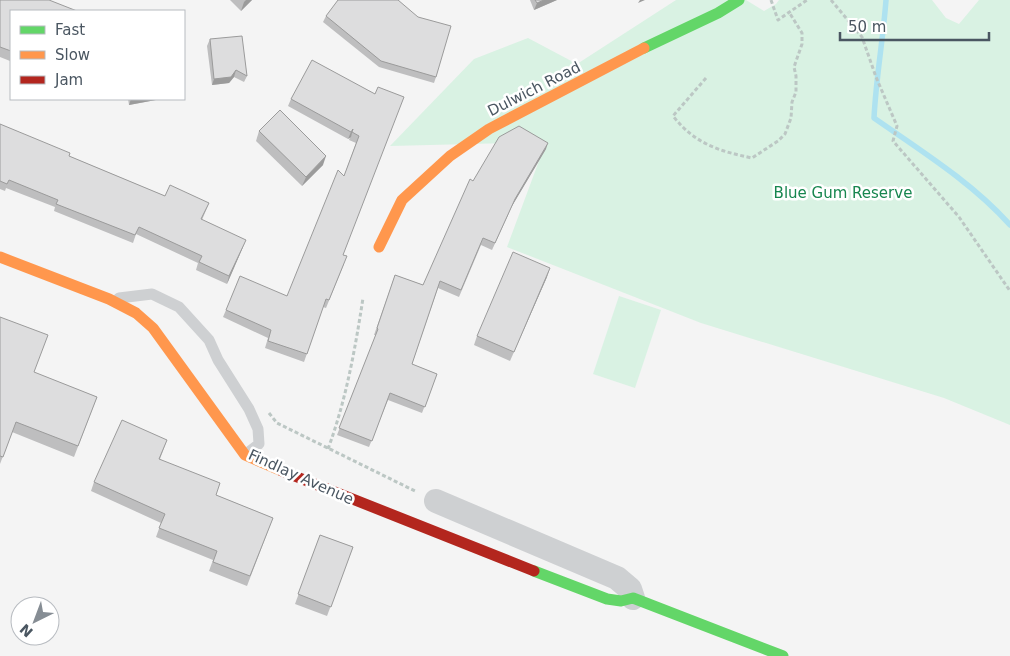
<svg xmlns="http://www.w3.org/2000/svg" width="1010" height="656" font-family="'DejaVu Sans',sans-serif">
<rect width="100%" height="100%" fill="#f4f4f4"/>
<!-- green -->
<g fill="#d9f2e3">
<path d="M 676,0 L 746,0 L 764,11 L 776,4 L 779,0 L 932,0 L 946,18 L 959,24 L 979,0 L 1010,0 L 1010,425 L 944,398 L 701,323 L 507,247 L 546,142 L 390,146 L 474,59 L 528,38 L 577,64 Z"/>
<path d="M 619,296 L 661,310 L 635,388 L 593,374 Z"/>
</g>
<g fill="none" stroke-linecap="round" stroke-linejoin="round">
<!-- stream -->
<path stroke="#aee2f0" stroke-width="5.5" d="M 886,0 C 883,40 876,78 874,118 C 920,150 973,183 1010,225"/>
<!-- path -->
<g stroke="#bcc7c4" stroke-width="3" stroke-dasharray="4 2.5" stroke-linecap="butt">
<path d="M 771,0 L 778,20 L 807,0"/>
<path d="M 831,0 L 862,37 L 876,77 L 897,126 L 893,141 L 959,217 L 1010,291"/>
<path d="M 706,78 L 673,116 C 695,144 719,151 752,158 L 778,141 L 785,134 L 791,118 L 792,102 L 796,92 L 796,76 L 794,67 L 802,44 L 802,33 L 789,12"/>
<path d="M 269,413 L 277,423 L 417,492"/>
<path d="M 328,449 C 346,400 355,350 363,298"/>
</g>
<!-- lane -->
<path stroke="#ced0d2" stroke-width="11" d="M 119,298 L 152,294 L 179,307 L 209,340 L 218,360 L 249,409 L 258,429 L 259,444 L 246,454"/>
<!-- street -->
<path stroke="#ced0d2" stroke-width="24" d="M 436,501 L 617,578 L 630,589 L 633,598"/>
<!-- fast -->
<g stroke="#63d668" stroke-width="11">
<path d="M 644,48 L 718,13 L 739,0"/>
<path d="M 534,571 L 607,599 L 621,601 L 633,598 L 783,656"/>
</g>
<!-- slow -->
<g stroke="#ff974d" stroke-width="11">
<path d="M 379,247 L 402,200 L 450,156 L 489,129 L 644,48"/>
<path d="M 0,257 L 109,299 L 136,313 L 153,328 L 245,455 L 282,471"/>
</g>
<!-- jam -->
<path stroke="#b3261e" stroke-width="11" d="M 282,471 L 534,571"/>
</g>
<!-- wall -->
<g fill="#bebebf">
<path d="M 0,0 L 11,11 L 11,57 L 10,61 L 0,57 Z"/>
<path d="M 230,0 L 252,0 L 241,11 Z"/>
<path d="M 530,0 L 557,0 L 534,10 Z"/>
<path d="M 326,16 L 436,77 L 434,83 L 379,67 L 323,22 Z"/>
<path d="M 210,39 L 247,76 L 244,82 L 234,77 L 229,83 L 212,85 L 207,46 Z"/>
<path d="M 375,94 L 343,255 L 344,264 L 326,308 L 323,307 L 304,362 L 265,348 L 268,338 L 223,317 L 226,310 L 287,296 L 344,176 L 356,143 L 349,140 L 350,137 L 348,139 L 288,106 L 291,99 Z"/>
<path d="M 128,99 L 161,99 L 129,105 Z"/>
<path d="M 0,124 L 69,156 L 165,196 L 209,203 L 202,220 L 243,247 L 227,284 L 196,270 L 198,263 L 136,234 L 133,243 L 54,211 L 55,207 L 6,188 L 5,191 L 0,189 Z"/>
<path d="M 259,131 L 323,165 L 302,186 L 256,141 Z"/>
<path d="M 546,149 L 512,206 L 492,250 L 481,245 L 459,297 L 438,288 L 412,364 L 437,374 L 422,413 L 388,400 L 369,447 L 337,435 L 376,335 L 374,335 L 395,275 L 423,285 L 473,181 Z"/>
<path d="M 547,277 L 510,361 L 474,345 L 477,336 Z"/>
<path d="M 0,317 L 34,373 L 97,397 L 74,457 L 12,432 L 0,464 Z"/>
<path d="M 167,440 L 160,459 L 216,495 L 273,518 L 247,586 L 209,571 L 213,560 L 156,537 L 161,523 L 91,491 L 94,482 Z"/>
<path d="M 320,535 L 353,547 L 327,616 L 295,604 Z"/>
</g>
<!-- shaded-wall -->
<g fill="#9b9b9b">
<path d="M 246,0 L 252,0 L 241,11 L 244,2 Z"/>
<path d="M 544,0 L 557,0 L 534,10 L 537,3 Z"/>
<path d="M 640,0 L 645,0 L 638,3 Z"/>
<path d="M 236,70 L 234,77 L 229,83 L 212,85 L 214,79 Z"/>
<path d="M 131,99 L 161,99 L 129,105 Z"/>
<path d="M 353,129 L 351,137 L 348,139 L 351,132 Z"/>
<path d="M 548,143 L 546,149 L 512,206 L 492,250 L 515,199 Z"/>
<path d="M 326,156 L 323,165 L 302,186 L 306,177 Z"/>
<path d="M 246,240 L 243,247 L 227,284 L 229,276 Z"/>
<path d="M 550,268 L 547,277 L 510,361 L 514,352 Z"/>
</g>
<!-- building -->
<g fill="#ddddde" stroke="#9b9b9b">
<path d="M 0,0 L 49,0 L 77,11 L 11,11 L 11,51 L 0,47 Z"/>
<path d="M 338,0 L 398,0 L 418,17 L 451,26 L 436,77 L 381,61 L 326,16 Z"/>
<path d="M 535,0 L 544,0 L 537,3 Z"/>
<path d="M 242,36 L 247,76 L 236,70 L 231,77 L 214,79 L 210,39 Z"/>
<path d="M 312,60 L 375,94 L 378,87 L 404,97 L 343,255 L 347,256 L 329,300 L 326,299 L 307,354 L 268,341 L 271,330 L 226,310 L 240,276 L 287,296 L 338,170 L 344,176 L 359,136 L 352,132 L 353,129 L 351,132 L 291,99 Z"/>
<path d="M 280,110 L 326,156 L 306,177 L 259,131 Z"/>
<path d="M 0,124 L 70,153 L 69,156 L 165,196 L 170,185 L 209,203 L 201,219 L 246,240 L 229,276 L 199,262 L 202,256 L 139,227 L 135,235 L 56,204 L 58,200 L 9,180 L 7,184 L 0,181 Z"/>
<path d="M 519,126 L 548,143 L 515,199 L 495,243 L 483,238 L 461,290 L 440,281 L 412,364 L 437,374 L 425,407 L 390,393 L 372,441 L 339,428 L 378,329 L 377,328 L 395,275 L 423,285 L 470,179 L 473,181 L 499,137 Z"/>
<path d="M 513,252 L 550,268 L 514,352 L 477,336 Z"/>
<path d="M 0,317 L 48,335 L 34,372 L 97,397 L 78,446 L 16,422 L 3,457 L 0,456 Z"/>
<path d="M 122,420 L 167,440 L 159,459 L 220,483 L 216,495 L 273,518 L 250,576 L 213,562 L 217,551 L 159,528 L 165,514 L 94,482 Z"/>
<path d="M 320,535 L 353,547 L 331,607 L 298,594 Z"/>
</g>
<g text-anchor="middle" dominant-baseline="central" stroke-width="5" stroke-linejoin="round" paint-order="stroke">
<!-- street labels -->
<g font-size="15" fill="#4a5661" stroke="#fff">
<text transform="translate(534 89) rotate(-27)">Dulwich Road</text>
<text transform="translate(301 477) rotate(24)">Findlay Avenue</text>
</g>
<!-- park labels -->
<g font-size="15" fill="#17864f" stroke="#fff">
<text x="843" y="193">Blue Gum Reserve</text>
</g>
</g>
<!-- legend -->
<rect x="10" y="10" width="175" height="90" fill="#ffffff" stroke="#b7bbc0"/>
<rect x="20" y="26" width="25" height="8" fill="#63d668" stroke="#b7bbc0"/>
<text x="55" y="35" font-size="15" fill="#4a5661">Fast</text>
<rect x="20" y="51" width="25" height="8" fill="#ff974d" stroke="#b7bbc0"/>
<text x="55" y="60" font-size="15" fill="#4a5661">Slow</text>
<rect x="20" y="76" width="25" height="8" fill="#b3261e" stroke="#b7bbc0"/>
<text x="55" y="85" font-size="15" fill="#4a5661">Jam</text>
<!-- north arrow -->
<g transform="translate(35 621) rotate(222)"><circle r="24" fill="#ffffff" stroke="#b7bbc0"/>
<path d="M0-4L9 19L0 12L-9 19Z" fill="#868d94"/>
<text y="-8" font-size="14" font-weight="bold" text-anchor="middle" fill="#4a5661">N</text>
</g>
<!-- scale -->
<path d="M840 32v8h149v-8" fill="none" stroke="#4a5661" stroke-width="2.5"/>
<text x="848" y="32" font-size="15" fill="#4a5661" stroke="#ffffff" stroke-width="4" paint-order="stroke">50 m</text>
</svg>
